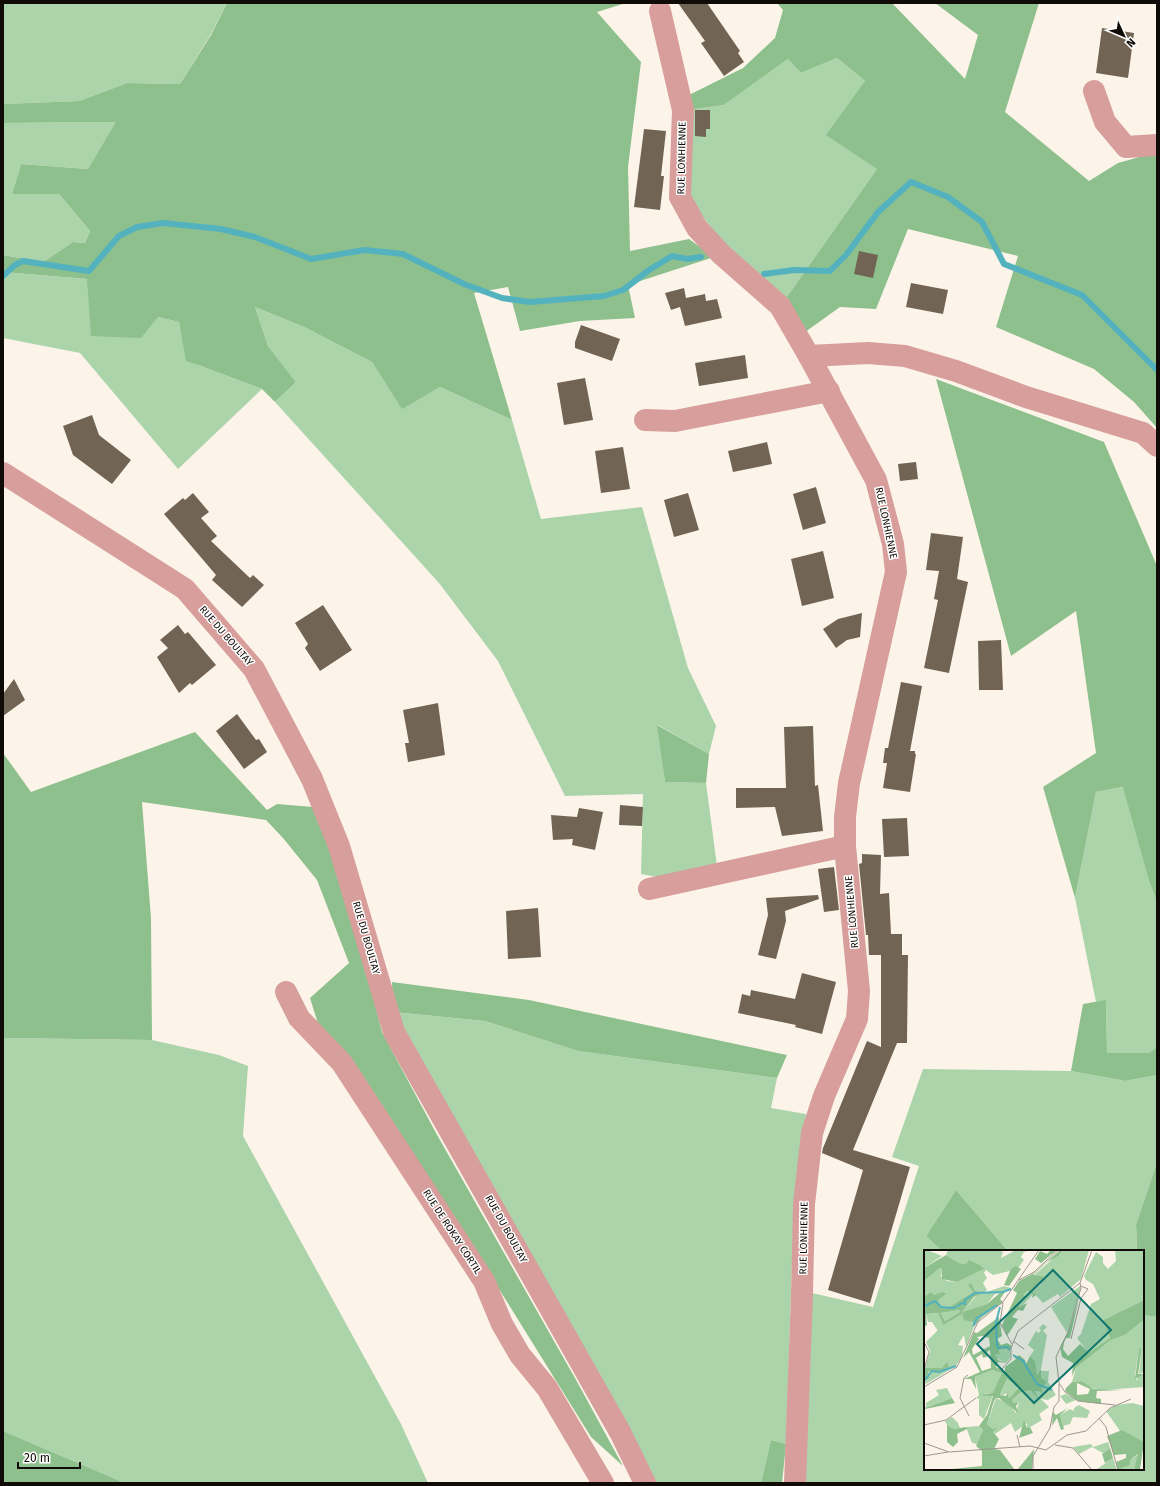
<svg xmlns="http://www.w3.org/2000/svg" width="1160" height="1486" font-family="'Fira Sans',sans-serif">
<rect width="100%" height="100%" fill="#fdf4e9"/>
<!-- green -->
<g fill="#acd4ab">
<path d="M 3,3 L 227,3 L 211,34 L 180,84 L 127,83 L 79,101 L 3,104 Z"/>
<path d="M 837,58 L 865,81 L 877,169 L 784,301 L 726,249 L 689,197 L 687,110 L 724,105 L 788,59 L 801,73 Z"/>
<path d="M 117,122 L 88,169 L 21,164 L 12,194 L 59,194 L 90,231 L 85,243 L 73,242 L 43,262 L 3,255 L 3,123 Z"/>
<path d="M 3,272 L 87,279 L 158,317 L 179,322 L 187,361 L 201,366 L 262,389 L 178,469 L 80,353 L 3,338 Z"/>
<path d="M 255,307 L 304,327 L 372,362 L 402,408 L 440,387 L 512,420 L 541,519 L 642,507 L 688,668 L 716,726 L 709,754 L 658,725 L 665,782 L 706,783 L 717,866 L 663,878 L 641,874 L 643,794 L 565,796 L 498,661 L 439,583 L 275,402 L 296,382 L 268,346 Z"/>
<path d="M 1124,787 L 1149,881 L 1157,902 L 1157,1047 L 1149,1053 L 1107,1053 L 1106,1001 L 1096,1002 L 1075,898 L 1096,792 Z"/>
<path d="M 393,1012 L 485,1021 L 578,1051 L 777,1078 L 771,1108 L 806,1114 L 794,1200 L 786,1444 L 771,1440 L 761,1483 L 657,1483 L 600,1376 Z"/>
<path d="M 3,1038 L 152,1040 L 219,1055 L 248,1066 L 243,1136 L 401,1424 L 428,1483 L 125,1483 L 3,1431 Z"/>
<path d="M 923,1069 L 1071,1071 L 1125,1081 L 1157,1075 L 1157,1163 L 1136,1224 L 1137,1251 L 1008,1251 L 956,1190 L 926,1236 L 942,1251 L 925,1251 L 925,1469 L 1143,1469 L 1143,1315 L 1157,1317 L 1157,1483 L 802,1483 L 812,1293 L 873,1307 L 919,1166 L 892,1157 Z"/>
</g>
<!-- forest -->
<g fill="#8ec08d">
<path d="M 227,3 L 626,3 L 597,12 L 641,62 L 628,167 L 630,251 L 689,239 L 714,257 L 628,285 L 635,318 L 580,321 L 520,331 L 508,287 L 474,293 L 512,420 L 440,387 L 402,409 L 372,362 L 304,327 L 255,307 L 268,346 L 296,382 L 275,402 L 262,389 L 201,366 L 186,361 L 179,322 L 158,317 L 141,338 L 91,336 L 87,279 L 3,272 L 3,255 L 43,262 L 73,242 L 85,243 L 90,231 L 59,194 L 12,194 L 21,164 L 88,169 L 116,122 L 3,123 L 3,104 L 79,101 L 127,83 L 180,84 L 211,35 Z"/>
<path d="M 777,3 L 892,3 L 965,79 L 978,35 L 935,3 L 1039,3 L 1005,112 L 1089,181 L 1118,163 L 1157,152 L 1157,428 L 1134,402 L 1094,369 L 996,327 L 1018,256 L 908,229 L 876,309 L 840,307 L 801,335 L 784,301 L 877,169 L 826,135 L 865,81 L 837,58 L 801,73 L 788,59 L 724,105 L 687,110 L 689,95 L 743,68 L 775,38 L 783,10 Z"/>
<path d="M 936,379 L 1104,442 L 1157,566 L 1157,902 L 1149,881 L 1123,787 L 1096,792 L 1075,898 L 1043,787 L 1096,753 L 1076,611 L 1011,656 Z"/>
<path d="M 657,725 L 709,754 L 706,783 L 665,782 Z"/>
<path d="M 195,732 L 267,810 L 277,804 L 313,807 L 351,906 L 382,1032 L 436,1133 L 575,1378 L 623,1466 L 591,1437 L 486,1268 L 320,1030 L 310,998 L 349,963 L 317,880 L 283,838 L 266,820 L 142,802 L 151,918 L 152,1040 L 3,1038 L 3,753 L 31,792 Z"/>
<path d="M 392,982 L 529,1000 L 787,1055 L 777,1078 L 578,1051 L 485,1021 L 393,1012 Z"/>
<path d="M 1106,1000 L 1107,1053 L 1149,1053 L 1157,1047 L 1157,1075 L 1125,1081 L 1071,1071 L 1083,1004 Z"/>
<path d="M 1157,1163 L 1157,1317 L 1143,1315 L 1143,1251 L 1137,1251 L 1136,1224 Z"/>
<path d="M 956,1190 L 1008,1251 L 942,1251 L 926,1236 Z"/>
<path d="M 3,1431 L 125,1483 L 3,1483 Z"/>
<path d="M 771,1440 L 786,1444 L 782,1483 L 761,1483 Z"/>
</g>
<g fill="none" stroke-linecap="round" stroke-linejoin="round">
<!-- stream -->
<g stroke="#54b2bf" stroke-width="6">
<path d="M 764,274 L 794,270 L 830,271 L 846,255 L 878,212 L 911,182 L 948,197 L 982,222 L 1004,264 L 1082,295 L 1157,370"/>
<path d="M 3,276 L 15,265 L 23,261 L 89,271 L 119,236 L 137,227 L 163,223 L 221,229 L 255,237 L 311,259 L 365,250 L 403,254 L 464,284 L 502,298 L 530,302 L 604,296 L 623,290 L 649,270 L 672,256 L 687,259 L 701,257"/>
</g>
</g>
<!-- building -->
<g fill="#716454">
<path d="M 678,3 L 707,3 L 740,51 L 738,53 L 744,62 L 724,76 L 701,43 L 705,41 Z"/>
<path d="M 1102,28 L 1134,33 L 1128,78 L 1096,73 Z"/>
<path d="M 695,110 L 710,110 L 710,129 L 706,129 L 706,137 L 695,136 Z"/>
<path d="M 644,129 L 666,131 L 661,176 L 664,176 L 660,210 L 634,207 Z"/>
<path d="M 859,251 L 878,255 L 873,278 L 854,274 Z"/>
<path d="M 911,283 L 948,290 L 943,314 L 906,307 Z"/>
<path d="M 684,288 L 686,298 L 705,294 L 706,301 L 717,299 L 722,318 L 685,326 L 680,307 L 671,310 L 665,293 Z"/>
<path d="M 581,325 L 620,339 L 612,361 L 575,348 L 575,342 Z"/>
<path d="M 745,355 L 748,378 L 699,386 L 695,363 Z"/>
<path d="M 585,378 L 593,420 L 564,425 L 557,383 Z"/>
<path d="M 92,415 L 99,435 L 131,460 L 112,484 L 73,455 L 63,426 Z"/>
<path d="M 767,442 L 772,464 L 733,472 L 728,451 Z"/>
<path d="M 623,447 L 630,489 L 601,493 L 595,451 Z"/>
<path d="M 916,462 L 918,479 L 900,481 L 898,464 Z"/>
<path d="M 816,487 L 826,523 L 803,530 L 793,494 Z"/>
<path d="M 193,493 L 209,512 L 201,518 L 217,536 L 211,541 L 250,578 L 253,575 L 264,585 L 242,607 L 212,580 L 216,575 L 164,514 L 183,498 L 185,500 Z"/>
<path d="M 688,493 L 699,530 L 674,537 L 664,500 Z"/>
<path d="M 931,533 L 963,537 L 957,579 L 968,582 L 949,673 L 924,668 L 938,600 L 934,599 L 939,571 L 926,570 Z"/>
<path d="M 823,551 L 834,598 L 802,606 L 791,559 Z"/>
<path d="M 323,605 L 352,650 L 320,671 L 305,648 L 308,644 L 295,623 Z"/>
<path d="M 862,613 L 860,637 L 847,640 L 836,648 L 823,629 L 838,619 Z"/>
<path d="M 178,625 L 185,634 L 188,632 L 216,665 L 192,685 L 190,683 L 179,693 L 157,657 L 168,648 L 160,640 Z"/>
<path d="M 1001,640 L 1003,690 L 979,690 L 978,641 Z"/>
<path d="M 14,679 L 25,700 L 3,716 L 3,694 Z"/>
<path d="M 901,682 L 922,686 L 910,751 L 915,751 L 915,754 L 916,754 L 910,792 L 883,788 L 887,763 L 883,763 L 885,748 L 888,748 Z"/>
<path d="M 438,703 L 445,755 L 408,762 L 405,743 L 409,743 L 403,710 Z"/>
<path d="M 237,714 L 256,740 L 259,739 L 267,752 L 244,769 L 216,731 Z"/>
<path d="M 813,726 L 815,786 L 818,785 L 823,831 L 782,836 L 775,807 L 736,808 L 736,788 L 786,788 L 784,727 Z"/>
<path d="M 620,805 L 643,807 L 642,826 L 619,825 Z"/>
<path d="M 579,808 L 603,812 L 595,850 L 572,845 L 573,839 L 553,840 L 551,815 L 577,817 Z"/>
<path d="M 907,818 L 909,856 L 884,857 L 882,819 Z"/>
<path d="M 862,854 L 881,855 L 880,894 L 889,893 L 891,934 L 902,934 L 902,955 L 908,955 L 907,1043 L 897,1043 L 853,1150 L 910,1167 L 870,1303 L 828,1290 L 863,1170 L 822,1153 L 823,1148 L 867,1041 L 881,1047 L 881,955 L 869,955 L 868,935 L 866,935 L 859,864 L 862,863 Z"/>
<path d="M 834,867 L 839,910 L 824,912 L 818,869 Z"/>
<path d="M 818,895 L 819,899 L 785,911 L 786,921 L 776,959 L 758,955 L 768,915 L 766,898 Z"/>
<path d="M 538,908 L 541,957 L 508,959 L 506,911 Z"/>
<path d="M 802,973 L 836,982 L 822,1034 L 795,1027 L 796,1025 L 738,1013 L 742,994 L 750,996 L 751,990 L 795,999 Z"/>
</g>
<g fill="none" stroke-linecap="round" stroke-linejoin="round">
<!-- minor -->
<g stroke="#d79e9c" stroke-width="22">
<path d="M 660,11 L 683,110 L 680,197 L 697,228 L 721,254 L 780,306 L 809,356 L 876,480 L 893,544 L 896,572 L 849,783 L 845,817 L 845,846 L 859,991 L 857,1019 L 824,1096 L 812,1133 L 804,1204 L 802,1294 L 795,1483"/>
<path d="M 1094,91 L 1105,122 L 1126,147 L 1157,145"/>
<path d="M 809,356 L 868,353 L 905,356 L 956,371 L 1026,397 L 1143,433 L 1157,446"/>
<path d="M 645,420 L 675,421 L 829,391"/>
<path d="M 3,473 L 185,589 L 254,669 L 312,779 L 339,846 L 394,1032 L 620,1432 L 645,1483"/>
<path d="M 649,889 L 845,846"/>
<path d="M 286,992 L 299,1018 L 342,1063 L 484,1281 L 502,1324 L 520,1355 L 547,1388 L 603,1483"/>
</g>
</g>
<g text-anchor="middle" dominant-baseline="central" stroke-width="3" stroke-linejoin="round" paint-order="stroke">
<!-- street labels -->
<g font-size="10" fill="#100b06" stroke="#fff">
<text transform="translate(682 158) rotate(-89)">RUE LONHIENNE</text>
<text transform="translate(886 523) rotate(78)">RUE LONHIENNE</text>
<text transform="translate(226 636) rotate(49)">RUE DU BOULTAY</text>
<text transform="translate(852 912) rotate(-95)">RUE LONHIENNE</text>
<text transform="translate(366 938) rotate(74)">RUE DU BOULTAY</text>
<text transform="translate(506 1229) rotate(61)">RUE DU BOULTAY</text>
<text transform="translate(452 1232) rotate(57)">RUE DE ROKAY CORTIL</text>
<text transform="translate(804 1238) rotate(-89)">RUE LONHIENNE</text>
</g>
</g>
<!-- overview -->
<g transform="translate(924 1250)">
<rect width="220" height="220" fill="#fdf4e9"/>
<path d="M 0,0 L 3,0 L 18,6 L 0,18 ZM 24,0 L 75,0 L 79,2 L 77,8 L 92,0 L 106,0 L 100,2 L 97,7 L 100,10 L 95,17 L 86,21 L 69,25 L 62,20 L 60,23 L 63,28 L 59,33 L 63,40 L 60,43 L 80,36 L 87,38 L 84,41 L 71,44 L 63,54 L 37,63 L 53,45 L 44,35 L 49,42 L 25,57 L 16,56 L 10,45 L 0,47 L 0,31 L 16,18 L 18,19 L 17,27 L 23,31 L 33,32 L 61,17 L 35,13 L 22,5 ZM 139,0 L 165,0 L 157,29 L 136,47 L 134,44 L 119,53 L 107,40 L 117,34 L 109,26 ZM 191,0 L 220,0 L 220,50 L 179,70 L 186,88 L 165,104 L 153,88 L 157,84 L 167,54 L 176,49 L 169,34 L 162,30 L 160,26 L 172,2 L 179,7 L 179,13 L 184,19 L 192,11 ZM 156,36 L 157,38 L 143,83 L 127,57 ZM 103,41 L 109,44 L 96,58 L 98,45 ZM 36,60 L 36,63 L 21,71 L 17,63 ZM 42,62 L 50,77 L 42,97 L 40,85 L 34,95 L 39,96 L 38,106 L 32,116 L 2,134 L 1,132 L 6,128 L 4,121 L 20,121 L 18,118 L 1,118 L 6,101 L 2,92 L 21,73 ZM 14,63 L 19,75 L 14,81 L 8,72 L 4,72 L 2,64 ZM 220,70 L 220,122 L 215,124 L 218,97 L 215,99 L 211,125 L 213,131 L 214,125 L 220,124 L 220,137 L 179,140 L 167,138 L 158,131 L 148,132 L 152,118 L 187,90 L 201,85 ZM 119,74 L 123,77 L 119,81 L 123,85 L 117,119 L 113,125 L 106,106 L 110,100 L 104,95 L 112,81 L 115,83 L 117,80 L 115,78 ZM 87,98 L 86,108 L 82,113 L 72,108 L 71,105 L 76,104 L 75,100 ZM 68,120 L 78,122 L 77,129 L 69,144 L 59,143 L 69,145 L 60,169 L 55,165 L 55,149 L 52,148 L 55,145 L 51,127 ZM 117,121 L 125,121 L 124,132 L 132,145 L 124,150 L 117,149 L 125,157 L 115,164 L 118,170 L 103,179 L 103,173 L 91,182 L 87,173 L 71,184 L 69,182 L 76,176 L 69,179 L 63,174 L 72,148 L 83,153 L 92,163 L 95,152 L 90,153 L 88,150 L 96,143 L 106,140 L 117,148 L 111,141 L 114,141 L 117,144 L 118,137 L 121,138 ZM 83,129 L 96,138 L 85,148 L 84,143 L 76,146 ZM 23,138 L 28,148 L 2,157 L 2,153 L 15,145 L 12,140 ZM 142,144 L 152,150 L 142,154 L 136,146 ZM 208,153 L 220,156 L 220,192 L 196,181 L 182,161 L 193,155 ZM 155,155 L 166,161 L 163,168 L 149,167 L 146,174 L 139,176 L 136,165 L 146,159 L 150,161 L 150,158 ZM 28,167 L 34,173 L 36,178 L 30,179 L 23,175 L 21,171 ZM 55,176 L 59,180 L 53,194 L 48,193 L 42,177 ZM 184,192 L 186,198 L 179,203 L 168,197 L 155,204 L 149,197 L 167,194 L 169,197 ZM 215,204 L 210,220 L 194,220 L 206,215 L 207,209 ZM 189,208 L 193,220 L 174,220 L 173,219 Z" fill="#acd4ab"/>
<path d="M 127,0 L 133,0 L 117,13 L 111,9 L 116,1 L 123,4 ZM 136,0 L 139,0 L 134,6 L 123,12 L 109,25 L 118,26 L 121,30 L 107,40 L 112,45 L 108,48 L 109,44 L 103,41 L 99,45 L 101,46 L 95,57 L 103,53 L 99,61 L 94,60 L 88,67 L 94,69 L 83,86 L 78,75 L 93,43 L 89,40 L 95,31 L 110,23 ZM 22,5 L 35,13 L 42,14 L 45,10 L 61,18 L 33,32 L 18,29 L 18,19 L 16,18 L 0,31 L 0,18 ZM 92,16 L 97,19 L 85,36 L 80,35 L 87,19 ZM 47,33 L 51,41 L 58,43 L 50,47 L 38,62 L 63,54 L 78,41 L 81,42 L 76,49 L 79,52 L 57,68 L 50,77 L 48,72 L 40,70 L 38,65 L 42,62 L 19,75 L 14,63 L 2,64 L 3,75 L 0,77 L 0,47 L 7,42 L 10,45 L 19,42 L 22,44 L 14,50 L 16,56 L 25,57 L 49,42 L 44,35 ZM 36,60 L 35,63 L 21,71 L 17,63 ZM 155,49 L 146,88 L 142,88 L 140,93 L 139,99 L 144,106 L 156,94 L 165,103 L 186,88 L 179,70 L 220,50 L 220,70 L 201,85 L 187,90 L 152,118 L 148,126 L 149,113 L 138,107 L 136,97 L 144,82 ZM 75,67 L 78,86 L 73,89 L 77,95 L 83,93 L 88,96 L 87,98 L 75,100 L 76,104 L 71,105 L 74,110 L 82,113 L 74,112 L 72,117 L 81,122 L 81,117 L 92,109 L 88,104 L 93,107 L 95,105 L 101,110 L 102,114 L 106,106 L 111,112 L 113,125 L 117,119 L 118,128 L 123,132 L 120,135 L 124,140 L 118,137 L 118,144 L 114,141 L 111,141 L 116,149 L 106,140 L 96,143 L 88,150 L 90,153 L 95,152 L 92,156 L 94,163 L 75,148 L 72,148 L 70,151 L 63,174 L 69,179 L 76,176 L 69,182 L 75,189 L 70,199 L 76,200 L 91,220 L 18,220 L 58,216 L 58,201 L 52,196 L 59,180 L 55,176 L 63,165 L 69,146 L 55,145 L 69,143 L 78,123 L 68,120 L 51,127 L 52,139 L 47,129 L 40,129 L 56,122 L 45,102 L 39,108 L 50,82 L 53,83 ZM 59,86 L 65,88 L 66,96 L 49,105 L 48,99 L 55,89 L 53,87 ZM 66,100 L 67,118 L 58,121 L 52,108 L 58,104 L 59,108 L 64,106 L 63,102 ZM 83,129 L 95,138 L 85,148 L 84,142 L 82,146 L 76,145 ZM 218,97 L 214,124 L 220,124 L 211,129 L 215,99 ZM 23,112 L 25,118 L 20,121 L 4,121 L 6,128 L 0,132 L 1,118 L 18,118 ZM 158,131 L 169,139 L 199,140 L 173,141 L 172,148 L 177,149 L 177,154 L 154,151 L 141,141 L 142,138 L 148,132 ZM 153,133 L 166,139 L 164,144 L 153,145 ZM 28,148 L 31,153 L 1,159 L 0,171 L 0,158 ZM 144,158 L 136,165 L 140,179 L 137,180 L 133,168 L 128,176 L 129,162 L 132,165 ZM 100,170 L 103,178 L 106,177 L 109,183 L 95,188 ZM 23,175 L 30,179 L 42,177 L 43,179 L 33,184 L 34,192 L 29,197 L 23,192 ZM 198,180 L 220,192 L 216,220 L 210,220 L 214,204 L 207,209 L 206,215 L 194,220 L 192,212 L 202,208 L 202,204 L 190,205 L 183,186 ZM 186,198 L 189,208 L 181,213 L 178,204 ZM 110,199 L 108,220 L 93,220 L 103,208 Z" fill="#8ec08d" fill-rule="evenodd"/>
<path fill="none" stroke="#54b2bf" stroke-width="2" d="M 0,56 L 11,51 L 17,57 L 30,58 L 38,53 L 41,54 L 41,50 L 51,43 L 79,42 L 87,39M 76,57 L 72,72 L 73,95 L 74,98 L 83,97 L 86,100M 49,76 L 53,68 L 73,55M 89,105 L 99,111 L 113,134 L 128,140M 0,131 L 8,121 L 15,122 L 32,116"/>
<path fill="none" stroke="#9e978e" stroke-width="1" d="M 95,30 L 110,22 L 134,0M 156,33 L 157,38 L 144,82 L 132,107 L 135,133 L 141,142 L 154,151 L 191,155M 79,53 L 76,73 L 88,94M 147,89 L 157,48 L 164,39 L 157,36M 89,91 L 100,99M 0,92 L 5,102 L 0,120M 78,119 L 87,109 L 87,98 L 94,81 L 156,33 L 168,0M 44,125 L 40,128 L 36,148 L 45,166M 0,137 L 33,117 L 54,72 L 79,52 L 115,0M 175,168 L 182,177 L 194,220M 0,175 L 22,170 L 52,148M 93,185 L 96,197M 0,193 L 25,202 L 106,196 L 122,200 L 143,185 L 162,181 L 186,158 L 207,149M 131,195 L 149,198 L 168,220M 0,206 L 24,202M 109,220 L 109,206 L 126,178 L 130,157 L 135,151 L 135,134"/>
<path fill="#0f766e" fill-opacity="0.15" stroke="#0f766e" stroke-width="2" d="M 129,20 L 187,80 L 110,153 L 53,94 Z"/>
<rect width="220" height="220" fill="none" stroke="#100b06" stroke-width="2"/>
</g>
<!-- border -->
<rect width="1160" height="1486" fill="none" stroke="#100b06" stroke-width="8"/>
<!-- north arrow -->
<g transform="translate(1124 36) rotate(134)" stroke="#ffffff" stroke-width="3" paint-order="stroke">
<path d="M0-3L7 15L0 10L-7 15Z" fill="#100b06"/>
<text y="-6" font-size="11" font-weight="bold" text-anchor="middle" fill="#100b06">N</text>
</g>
<!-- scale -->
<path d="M18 1462v6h62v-6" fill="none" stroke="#100b06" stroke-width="2"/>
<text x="24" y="1462" font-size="12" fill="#100b06" stroke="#ffffff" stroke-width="3" paint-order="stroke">20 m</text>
</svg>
